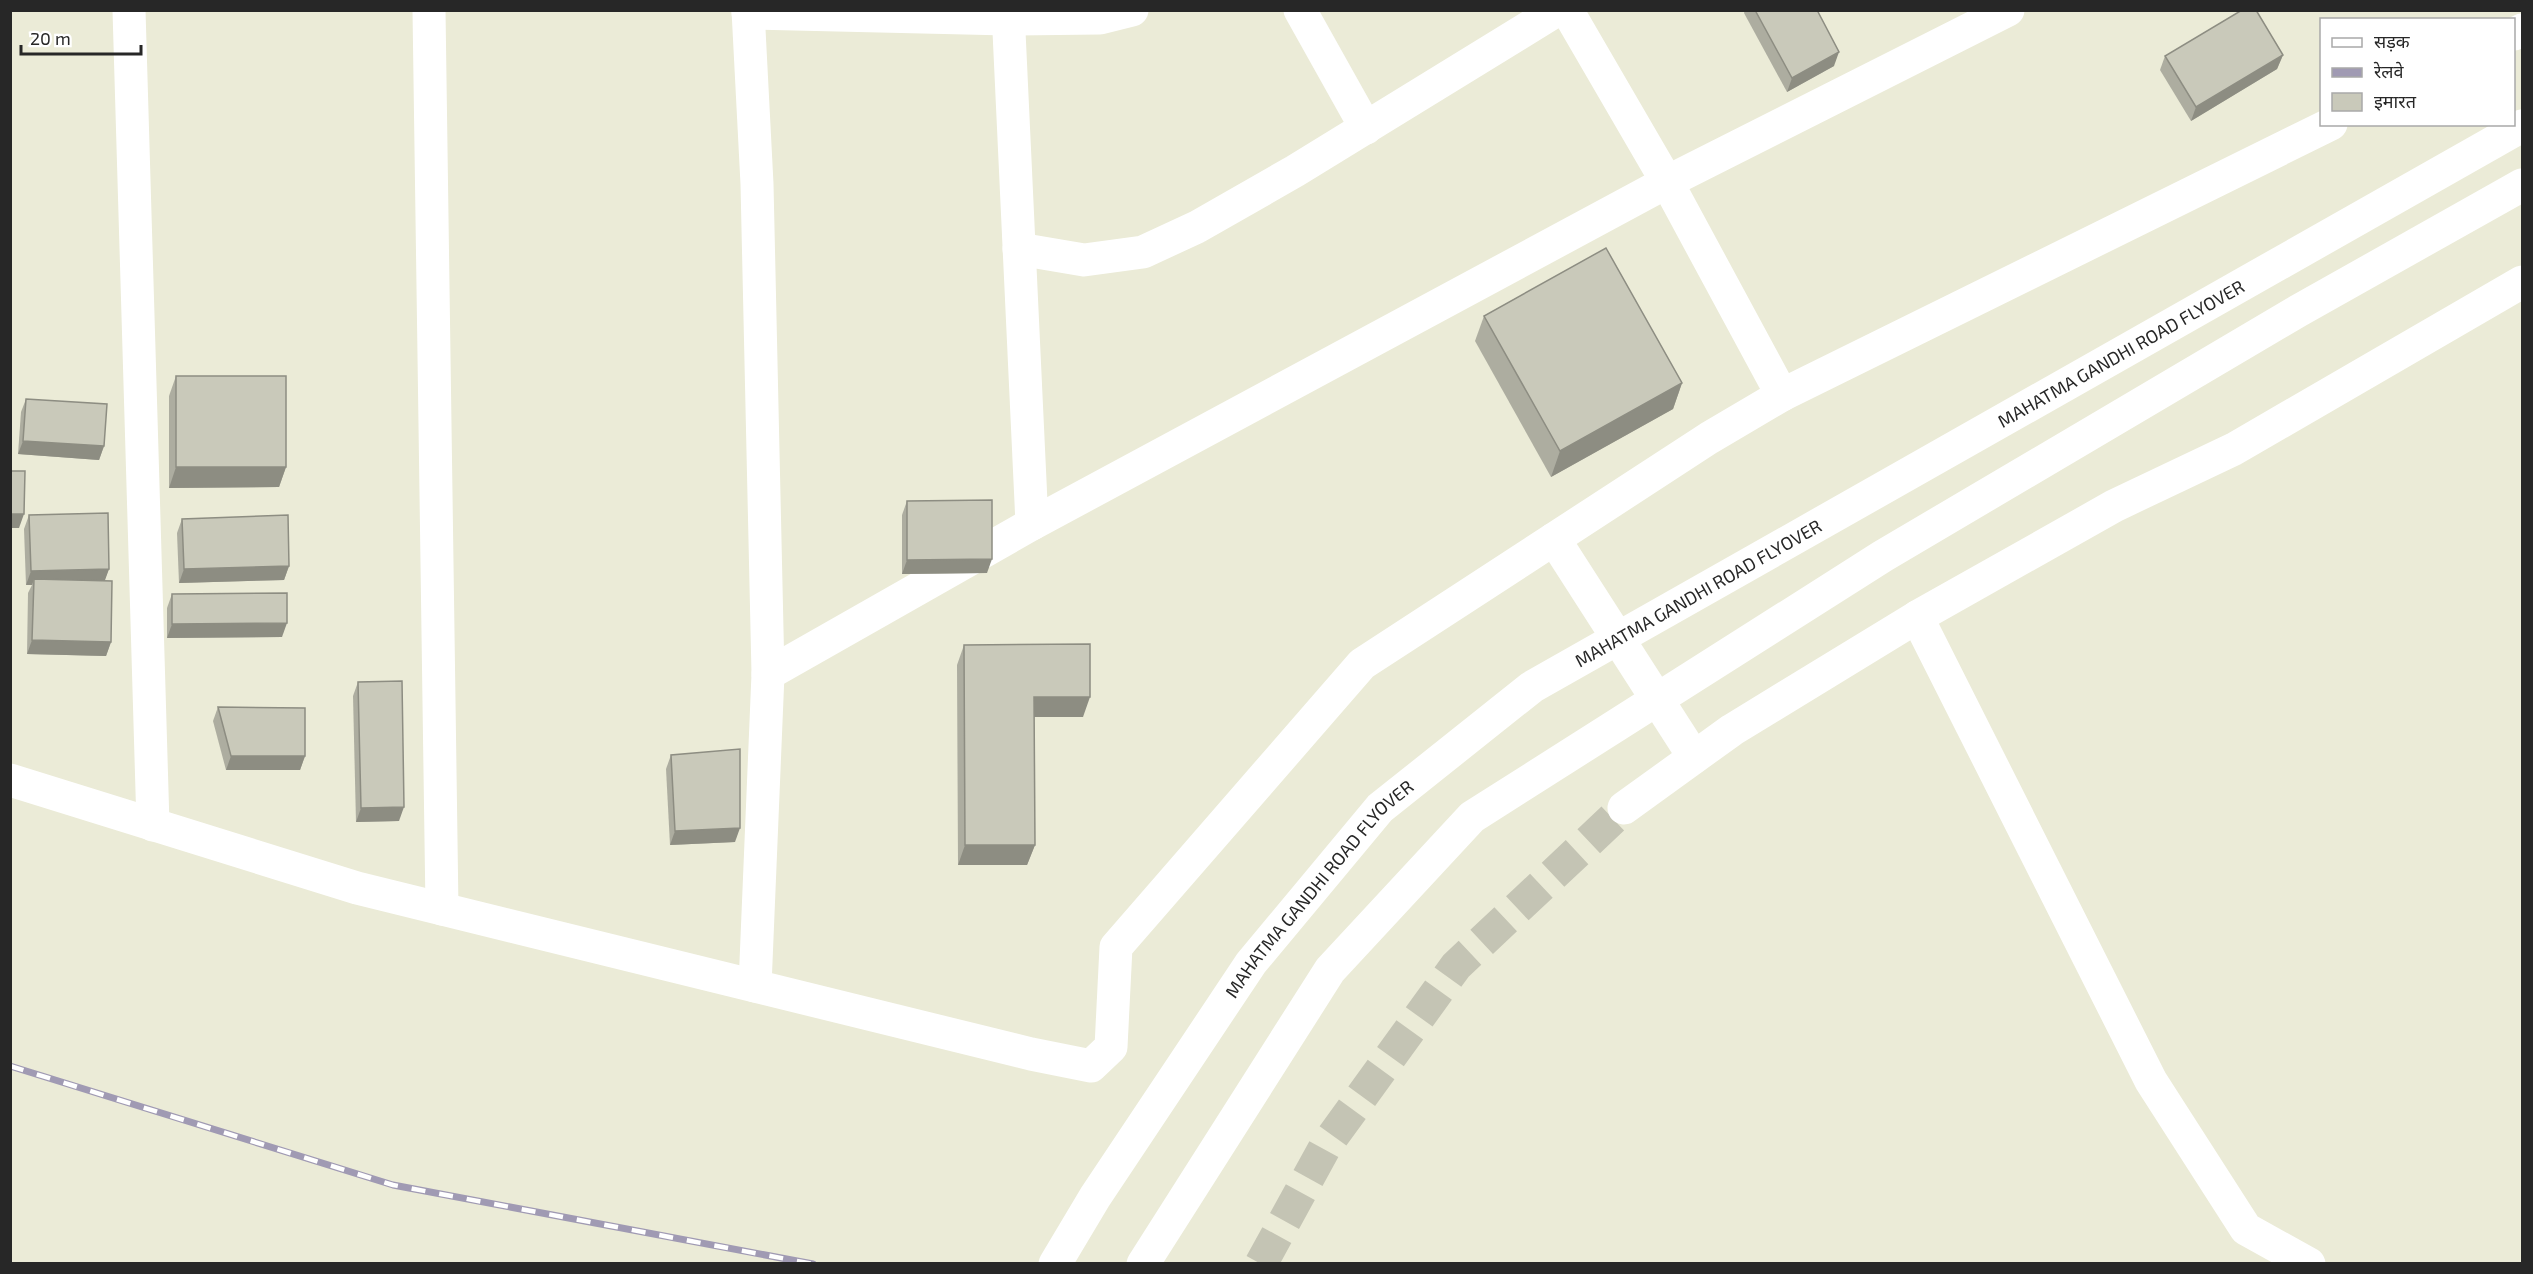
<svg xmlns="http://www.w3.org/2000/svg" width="2533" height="1274" font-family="'Exo 2','Noto Sans Devanagari',sans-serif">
<rect width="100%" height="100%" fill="#ebebd7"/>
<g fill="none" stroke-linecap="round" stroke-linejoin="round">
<!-- secondary-tunnel -->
<path stroke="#c4c4b4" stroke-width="33" stroke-dasharray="33 16" stroke-linecap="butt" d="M 1261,1264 L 1325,1147 L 1456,966 L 1624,808"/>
<!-- street -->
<g stroke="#fff" stroke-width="33">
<path d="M 129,10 L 153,825"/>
<path d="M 429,10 L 442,909"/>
<path d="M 748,10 L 757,184 L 768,674 L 755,986"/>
<path d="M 1300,10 L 1366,128"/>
<path d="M 1567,10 L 1667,182 L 1782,395"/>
<path d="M 748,13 L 1008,19 L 1100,18 L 1132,10"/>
<path d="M 2514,34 L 2522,30"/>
<path d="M 1019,249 L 1084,260 L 1143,252 L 1197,227 L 1295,171 L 1557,10"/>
<path d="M 1032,524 L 1667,182 L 2008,10"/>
<path d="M 1917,617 L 2151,1081 L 2246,1229 L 2309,1264"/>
<path d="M 768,674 L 1032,524 L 1008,10"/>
<path d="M 10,780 L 357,888 L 1031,1054 L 1091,1066 L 1111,1047 L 1116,947 L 1362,664 L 1709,438 L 1782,395 L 2331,124"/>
</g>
<!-- secondary -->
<g stroke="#fff" stroke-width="33">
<path d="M 1554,539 L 1694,757"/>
<path d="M 1624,808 L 1732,730 L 1917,617 L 2114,506 L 2234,449 L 2522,282"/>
<path id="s1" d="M 1055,1264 L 1095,1197 L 1251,963 L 1380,808 L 1532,687 L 2522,126"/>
<path d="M 1143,1264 L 1330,970 L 1472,817 L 1883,556 L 2298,311 L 2522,185"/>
</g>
<defs>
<path id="rail" d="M 10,1066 L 393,1185 L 813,1264"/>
</defs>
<!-- rail casing -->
<use href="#rail" stroke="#a09ab3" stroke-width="7"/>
<!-- rail -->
<use href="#rail" stroke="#fff" stroke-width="4.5" stroke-dasharray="14" stroke-linecap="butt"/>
</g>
<!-- wall -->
<g fill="#adada0">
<path d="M 1745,10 L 1817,10 L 1834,66 L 1787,92 L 1744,13 Z"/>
<path d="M 2283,55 L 2277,69 L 2191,121 L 2160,70 L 2165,56 Z"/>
<path d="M 1484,316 L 1682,383 L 1673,409 L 1551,477 L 1475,341 Z"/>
<path d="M 176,376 L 286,467 L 279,487 L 169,488 L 169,396 Z"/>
<path d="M 26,399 L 104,446 L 99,460 L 18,454 L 21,412 Z"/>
<path d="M 907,501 L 987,573 L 902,574 L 902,515 Z"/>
<path d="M 29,515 L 109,569 L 104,581 L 111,642 L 106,656 L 27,654 L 28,593 L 32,585 L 26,585 L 24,529 Z"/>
<path d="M 182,519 L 289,566 L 284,580 L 179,583 L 177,533 Z"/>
<path d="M 172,594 L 282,637 L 167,638 L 167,608 Z"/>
<path d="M 964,645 L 1083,717 L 1034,717 L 1035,845 L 1027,865 L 958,865 L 957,665 Z"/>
<path d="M 358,682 L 399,821 L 356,822 L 353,696 Z"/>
<path d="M 218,707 L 305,756 L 300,770 L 226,770 L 213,721 Z"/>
<path d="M 671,755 L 735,842 L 670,845 L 666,769 Z"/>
</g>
<!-- shaded-wall -->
<g fill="#8d8d82">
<path d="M 1839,52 L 1834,66 L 1787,92 L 1792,78 Z"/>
<path d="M 2283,55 L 2277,69 L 2191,121 L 2196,107 Z"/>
<path d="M 1682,383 L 1673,409 L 1551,477 L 1560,451 Z"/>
<path d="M 23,441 L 104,446 L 99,460 L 18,454 Z"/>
<path d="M 176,467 L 286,467 L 279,487 L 169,488 Z"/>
<path d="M 10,514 L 24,514 L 19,528 L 10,528 Z"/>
<path d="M 992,559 L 987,573 L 902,574 L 907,560 Z"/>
<path d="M 289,566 L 284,580 L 179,583 L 184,569 Z"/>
<path d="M 109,569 L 104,583 L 34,579 L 32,585 L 26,585 L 31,571 Z"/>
<path d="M 287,623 L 282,637 L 167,638 L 172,624 Z"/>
<path d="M 32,640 L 111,642 L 106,656 L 27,654 Z"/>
<path d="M 1034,697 L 1090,697 L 1083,717 L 1026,717 Z"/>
<path d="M 231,756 L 305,756 L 300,770 L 226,770 Z"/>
<path d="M 404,807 L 399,821 L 356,822 L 361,808 Z"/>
<path d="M 740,828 L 735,842 L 670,845 L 675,831 Z"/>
<path d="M 965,845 L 1035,845 L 1027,865 L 958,865 Z"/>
</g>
<!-- building -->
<g fill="#c9c9ba" stroke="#8d8d82" stroke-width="1.5">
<path d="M 1755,10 L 1817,10 L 1839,52 L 1792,78 Z"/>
<path d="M 2242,10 L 2256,10 L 2283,55 L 2196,107 L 2165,56 Z"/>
<path d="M 1606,248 L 1682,383 L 1560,451 L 1484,316 Z"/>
<rect x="176" y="376" width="110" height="91"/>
<path d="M 26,399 L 107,404 L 104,446 L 23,441 Z"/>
<path d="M 10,471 L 25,471 L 24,514 L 10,514 Z"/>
<path d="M 992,500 L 992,559 L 907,560 L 907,501 Z"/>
<path d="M 108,513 L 109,569 L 31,571 L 29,515 Z"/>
<path d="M 288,515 L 289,566 L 184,569 L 182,519 Z"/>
<path d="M 34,579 L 112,581 L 111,642 L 32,640 Z"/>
<path d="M 287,593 L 287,623 L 172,624 L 172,594 Z"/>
<path d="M 1090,644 L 1090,697 L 1034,697 L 1035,845 L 965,845 L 964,645 Z"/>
<path d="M 402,681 L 404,807 L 361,808 L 358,682 Z"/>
<path d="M 218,707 L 305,708 L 305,756 L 231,756 Z"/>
<path d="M 740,749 L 740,828 L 675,831 L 671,755 Z"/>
</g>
<g text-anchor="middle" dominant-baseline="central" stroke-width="4.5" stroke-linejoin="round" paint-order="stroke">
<!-- street labels -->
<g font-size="18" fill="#272727" stroke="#fff">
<text stroke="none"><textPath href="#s1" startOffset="1432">MAHATMA GANDHI ROAD FLYOVER</textPath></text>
<text stroke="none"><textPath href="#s1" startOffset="946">MAHATMA GANDHI ROAD FLYOVER</textPath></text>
<text stroke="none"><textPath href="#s1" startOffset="460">MAHATMA GANDHI ROAD FLYOVER</textPath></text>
</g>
</g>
<!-- border -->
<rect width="2533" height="1274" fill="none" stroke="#272727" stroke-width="24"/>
<!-- legend -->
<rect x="2320" y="18" width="195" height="108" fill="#ffffff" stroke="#a9a9a9" stroke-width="1.5"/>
<rect x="2332" y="38" width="30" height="9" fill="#ffffff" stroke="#a9a9a9" stroke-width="1.5"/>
<text x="2374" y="48" font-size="18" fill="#272727">सड़क</text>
<rect x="2332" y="68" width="30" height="9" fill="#a09ab3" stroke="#a9a9a9" stroke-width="1.5"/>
<text x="2374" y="78" font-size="18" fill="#272727">रेलवे</text>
<rect x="2332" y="93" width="30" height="18" fill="#c9c9ba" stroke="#a9a9a9" stroke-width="1.5"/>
<text x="2374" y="108" font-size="18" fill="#272727">इमारत</text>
<!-- scale -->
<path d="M21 45v9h120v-9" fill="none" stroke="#272727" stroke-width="3"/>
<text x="30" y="45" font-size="18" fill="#272727" stroke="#ffffff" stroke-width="4.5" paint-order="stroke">20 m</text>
</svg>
